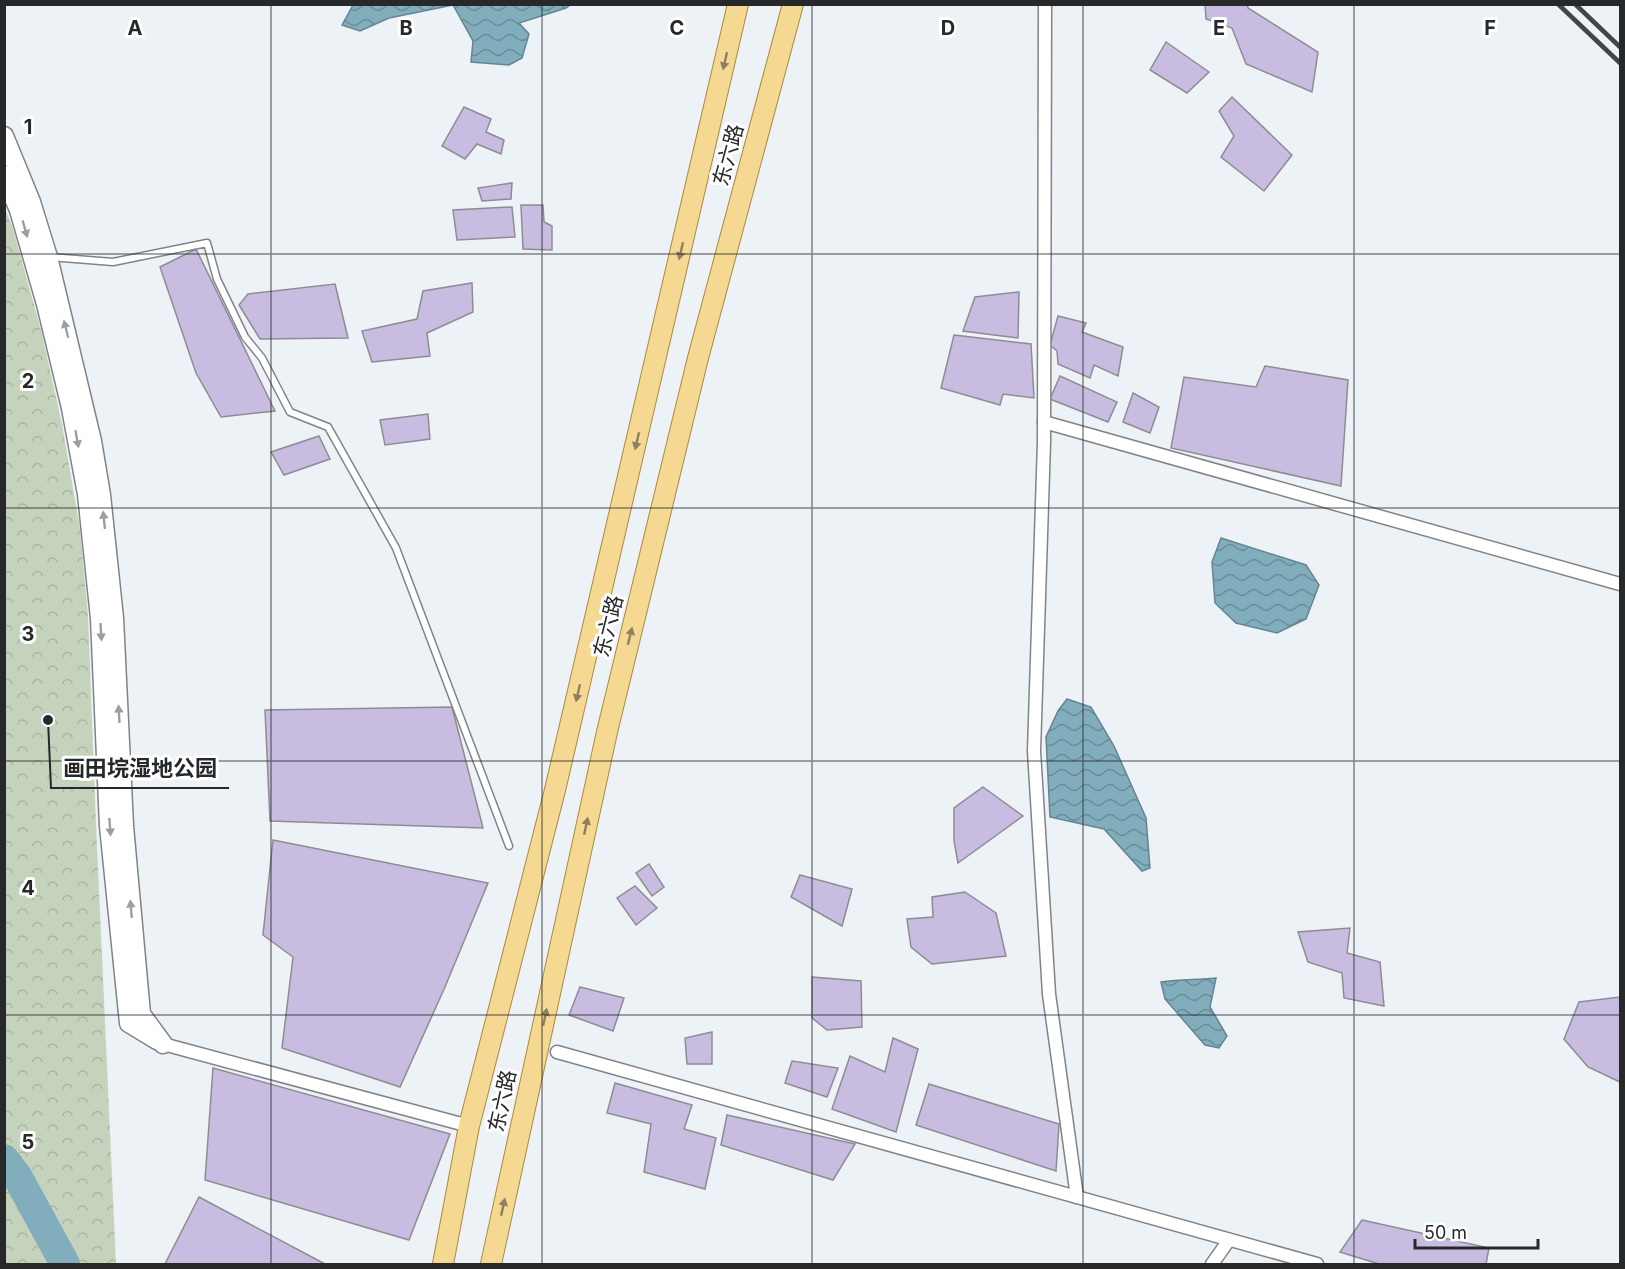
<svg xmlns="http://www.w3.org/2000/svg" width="1625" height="1269" font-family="Inter,'Noto Sans SC',sans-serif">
<defs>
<pattern id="forest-crowns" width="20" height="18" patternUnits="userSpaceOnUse" patternTransform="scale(1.5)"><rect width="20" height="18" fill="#c6d3bc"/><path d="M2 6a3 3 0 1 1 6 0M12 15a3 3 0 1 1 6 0" fill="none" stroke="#aab5a2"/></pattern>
<pattern id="water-waves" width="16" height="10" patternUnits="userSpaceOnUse" patternTransform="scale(1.5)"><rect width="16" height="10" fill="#81adbc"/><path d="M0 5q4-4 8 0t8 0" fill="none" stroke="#698d99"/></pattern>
</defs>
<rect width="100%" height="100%" fill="#edf2f7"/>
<!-- forest -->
<path fill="url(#forest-crowns)" d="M 5,208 L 13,229 L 41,330 L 62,424 L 80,529 L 88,615 L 96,824 L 116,1264 L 5,1264 Z"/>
<!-- water -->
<g fill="url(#water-waves)" stroke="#668590" stroke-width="1.5">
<path d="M 353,5 L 353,4 L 570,5 L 566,8 L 519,23 L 529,34 L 522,58 L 509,65 L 471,62 L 473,41 L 453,5 L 389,18 L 360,31 L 342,25 Z"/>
<path d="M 1221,538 L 1306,565 L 1319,585 L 1306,619 L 1277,633 L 1236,623 L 1215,603 L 1212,562 Z"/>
<path d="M 1067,699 L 1091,707 L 1114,746 L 1146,818 L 1150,868 L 1142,871 L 1104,829 L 1050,817 L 1046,737 L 1058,711 Z"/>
<path d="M 1216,978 L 1210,1007 L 1227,1036 L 1219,1048 L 1205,1045 L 1165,999 L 1161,982 C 1180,979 1198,980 1216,978 Z"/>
</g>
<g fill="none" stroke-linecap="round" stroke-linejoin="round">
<!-- river -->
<path stroke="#81adbc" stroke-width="30" d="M 4,1159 L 17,1176 L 65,1264"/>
</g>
<!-- building -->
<g fill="#c8bce1" stroke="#8e8c92" stroke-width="1.5">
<path d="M 1205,4 L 1247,4 L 1248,8 L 1318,52 L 1312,92 L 1246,64 L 1232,28 L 1206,19 Z"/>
<path d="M 1166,42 L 1209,72 L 1187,93 L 1150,70 Z"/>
<path d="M 1232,97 L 1292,155 L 1264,191 L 1221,157 L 1234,136 L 1219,111 Z"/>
<path d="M 464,107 L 491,119 L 486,132 L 504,140 L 501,154 L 477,144 L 465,159 L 442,146 Z"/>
<path d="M 512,183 L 511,199 L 482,201 L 478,188 Z"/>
<path d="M 521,205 L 543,205 L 544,222 L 552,226 L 552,250 L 523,249 Z"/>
<path d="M 512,207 L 515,237 L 457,240 L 453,210 Z"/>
<path d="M 196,249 L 275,411 L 221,417 L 196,373 L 160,267 Z"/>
<path d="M 472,283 L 473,312 L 427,333 L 430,356 L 372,362 L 362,331 L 417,319 L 423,291 Z"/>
<path d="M 335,284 L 348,338 L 260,339 L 239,305 L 248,294 Z"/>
<path d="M 1019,292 L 1018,338 L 963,331 L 975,297 Z"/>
<path d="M 1058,316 L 1086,323 L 1082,332 L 1123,347 L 1118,376 L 1094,365 L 1090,378 L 1058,364 L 1057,351 L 1050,345 Z"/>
<path d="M 954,335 L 1031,344 L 1034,398 L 1003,394 L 1000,405 L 941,388 Z"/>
<path d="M 1265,366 L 1348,380 L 1341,486 L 1171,448 L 1184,377 L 1256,387 Z"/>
<path d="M 1060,376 L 1117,402 L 1108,422 L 1050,399 Z"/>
<path d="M 1133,393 L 1159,407 L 1150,433 L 1123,422 Z"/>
<path d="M 428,414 L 430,439 L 385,445 L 380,420 Z"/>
<path d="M 319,436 L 330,459 L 284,475 L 271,452 Z"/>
<path d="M 452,707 L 483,828 L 270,821 L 265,710 Z"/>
<path d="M 983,787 L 1023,816 L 958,863 L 954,841 L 954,808 Z"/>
<path d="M 273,840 L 488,883 L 445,987 L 400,1087 L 282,1048 L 293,957 L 263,935 Z"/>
<path d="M 649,864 L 664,887 L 652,896 L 636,873 Z"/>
<path d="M 800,875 L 852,889 L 842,926 L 791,897 Z"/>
<path d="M 635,886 L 657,908 L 636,925 L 617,898 Z"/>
<path d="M 965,892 L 996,913 L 1006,956 L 932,964 L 911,947 L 907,919 L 933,917 L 932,897 Z"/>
<path d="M 1350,928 L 1347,953 L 1380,962 L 1384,1006 L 1344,998 L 1342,973 L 1308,962 L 1298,932 Z"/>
<path d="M 812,977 L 861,981 L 862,1027 L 827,1030 L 812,1018 Z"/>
<path d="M 580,987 L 624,998 L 613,1031 L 569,1015 Z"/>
<path d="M 1620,997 L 1620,1082 L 1588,1067 L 1564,1039 L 1579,1002 Z"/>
<path d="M 712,1032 L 712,1064 L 687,1064 L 685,1038 Z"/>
<path d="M 893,1038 L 918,1049 L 896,1132 L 832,1109 L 850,1056 L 885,1072 Z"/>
<path d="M 792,1061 L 838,1068 L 827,1097 L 785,1083 Z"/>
<path d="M 213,1068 L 450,1134 L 409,1240 L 205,1180 Z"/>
<path d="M 615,1083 L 692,1105 L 684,1129 L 716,1138 L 705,1189 L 644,1172 L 651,1124 L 607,1113 Z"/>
<path d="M 929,1084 L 1059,1124 L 1056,1171 L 916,1125 Z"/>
<path d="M 727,1115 L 855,1144 L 833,1180 L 721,1145 Z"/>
<path d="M 199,1197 L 325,1264 L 165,1264 Z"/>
<path d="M 1362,1220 L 1489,1248 L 1486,1264 L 1379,1264 L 1340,1252 Z"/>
</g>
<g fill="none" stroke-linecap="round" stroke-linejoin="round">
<defs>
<path id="lane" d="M 50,257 L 113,262 L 207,243 L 217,279 L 245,337 L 262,358 L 290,412 L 328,427 L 396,548 L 509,846"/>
<g id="street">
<path d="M 1045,4 L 1044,442 L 1034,751 L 1049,994 L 1077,1197"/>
<path d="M 1044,422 L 1620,584"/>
<path d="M 163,1044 L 469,1126"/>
<path d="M 557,1052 L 1317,1264"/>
<path d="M 1212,1264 L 1229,1240"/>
</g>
<g id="secondary">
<path d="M 4,136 L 31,202 L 48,257 L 92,441 L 101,495 L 114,618 L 124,826 L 141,1014 L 163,1044"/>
<path d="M 4,175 L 19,210 L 46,304 L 71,408 L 87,494 L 100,618 L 109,826 L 129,1023 L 157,1040"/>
</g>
<g id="primary">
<path d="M 443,1264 L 469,1126 L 555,790 L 738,4"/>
<path d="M 491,1264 L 607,732 L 698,358 L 793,4"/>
</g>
</defs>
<!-- lane casing -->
<use href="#lane" stroke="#808489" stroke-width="9"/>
<!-- street casing -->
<use href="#street" stroke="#808489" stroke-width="15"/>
<!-- secondary casing -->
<use href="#secondary" stroke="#808489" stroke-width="21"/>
<!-- primary casing -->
<use href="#primary" stroke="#a98a3f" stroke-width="22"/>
<!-- lane -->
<use href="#lane" stroke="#fff" stroke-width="6"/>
<!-- street -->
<use href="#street" stroke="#fff" stroke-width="12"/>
<!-- secondary -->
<use href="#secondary" stroke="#fff" stroke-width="18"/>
<!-- primary -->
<use href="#primary" stroke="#f5d892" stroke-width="20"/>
<!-- rail -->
<g stroke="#434547" stroke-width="4.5">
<path d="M 1558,4 L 1620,63"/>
<path d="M 1575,4 L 1620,47"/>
</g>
</g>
<!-- one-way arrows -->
<defs><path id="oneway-solid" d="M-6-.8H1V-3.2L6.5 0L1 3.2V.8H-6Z" transform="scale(1.5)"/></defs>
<g fill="#8e805e">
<use href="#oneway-solid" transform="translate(725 61) rotate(103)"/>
<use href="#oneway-solid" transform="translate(681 251) rotate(103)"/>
<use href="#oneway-solid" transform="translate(637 441) rotate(103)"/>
<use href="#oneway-solid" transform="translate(630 636) rotate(-76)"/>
<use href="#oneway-solid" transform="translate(578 693) rotate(103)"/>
<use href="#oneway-solid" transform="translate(586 826) rotate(-78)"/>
<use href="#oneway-solid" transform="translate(545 1017) rotate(-78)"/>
<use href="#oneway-solid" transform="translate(503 1207) rotate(-78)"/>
</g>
<g fill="#9d9e9f">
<use href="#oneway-solid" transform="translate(25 229) rotate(74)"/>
<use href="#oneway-solid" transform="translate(66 329) rotate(-104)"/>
<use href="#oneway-solid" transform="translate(77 439) rotate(80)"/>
<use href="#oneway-solid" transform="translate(104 520) rotate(-96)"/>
<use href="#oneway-solid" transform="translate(101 632) rotate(87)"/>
<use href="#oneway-solid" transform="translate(119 714) rotate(-93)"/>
<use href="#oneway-solid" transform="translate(110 827) rotate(86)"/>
<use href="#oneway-solid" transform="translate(131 909) rotate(-95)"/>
</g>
<!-- grid -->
<path fill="none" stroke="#26282a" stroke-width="1.5" stroke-opacity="0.55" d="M 271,4 L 271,1264M 542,4 L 542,1264M 812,4 L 812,1264M 1083,4 L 1083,1264M 1354,4 L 1354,1264M 4,254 L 1620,254M 4,508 L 1620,508M 4,761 L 1620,761M 4,1015 L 1620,1015"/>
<g text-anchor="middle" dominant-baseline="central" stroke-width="6" stroke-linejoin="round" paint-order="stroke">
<!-- street labels -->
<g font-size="21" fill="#26282a" stroke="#fefefe">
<text transform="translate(728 155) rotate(-75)">东六路</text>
<text transform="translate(608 626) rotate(-76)">东六路</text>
<text transform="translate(502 1101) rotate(-78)">东六路</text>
</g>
</g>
<g font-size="20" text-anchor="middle" font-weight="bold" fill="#26282a" stroke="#fefefe" stroke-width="6" stroke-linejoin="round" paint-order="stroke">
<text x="135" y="35">A</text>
<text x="406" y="35">B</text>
<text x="677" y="35">C</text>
<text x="948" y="35">D</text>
<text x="1219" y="35">E</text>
<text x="1490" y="35">F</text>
<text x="28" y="134">1</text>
<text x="28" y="388">2</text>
<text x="28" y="641">3</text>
<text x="28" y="895">4</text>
<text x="28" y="1149">5</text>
</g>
<!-- callouts -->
<path fill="none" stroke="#26282a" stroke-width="2" d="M48 720L51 788H229"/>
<circle fill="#26282a" stroke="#fefefe" stroke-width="2" cx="48" cy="720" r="6"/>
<g font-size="22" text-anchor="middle" font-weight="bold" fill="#26282a" stroke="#fefefe" stroke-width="6" stroke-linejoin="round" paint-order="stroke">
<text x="140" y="776">画田垸湿地公园</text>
</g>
<!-- border -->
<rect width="1625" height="1269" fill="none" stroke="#26282a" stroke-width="12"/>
<!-- scale -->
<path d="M1415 1239v9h123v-9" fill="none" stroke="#26282a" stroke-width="3"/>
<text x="1424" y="1239" font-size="18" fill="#26282a" stroke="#fefefe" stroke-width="4.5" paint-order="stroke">50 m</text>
</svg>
